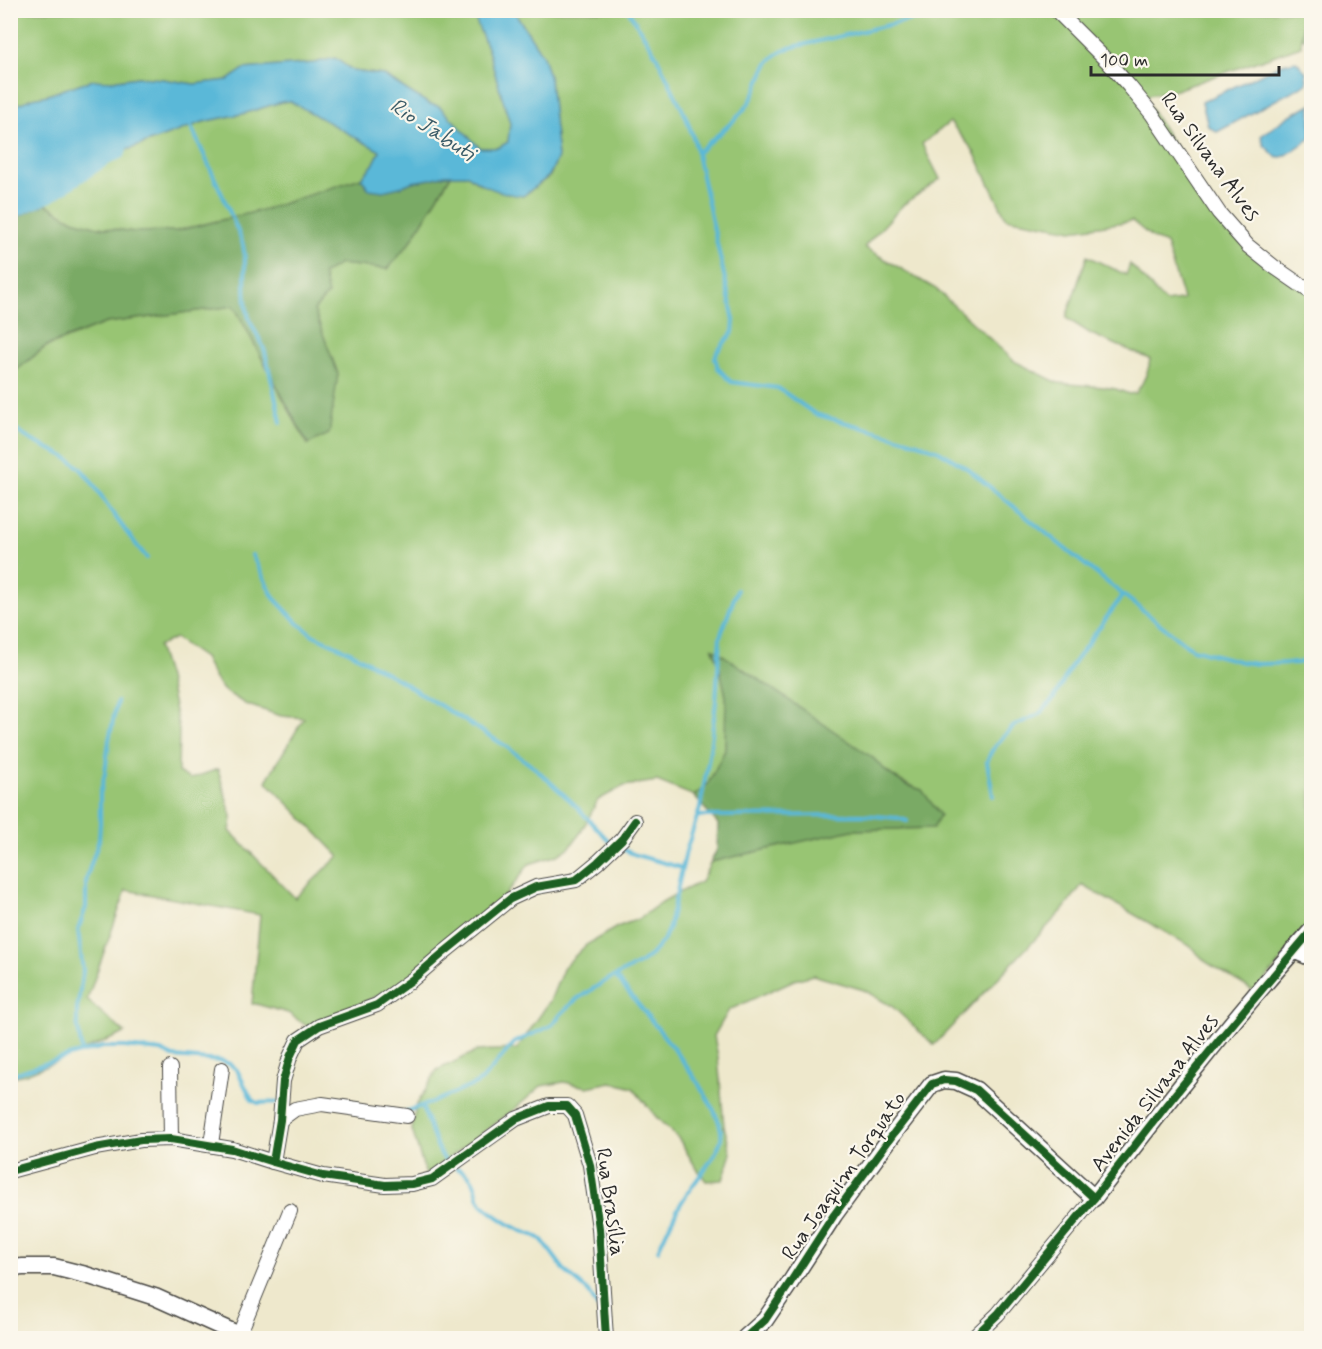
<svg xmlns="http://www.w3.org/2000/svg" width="1322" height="1349" font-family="Mynerve,sans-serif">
<rect width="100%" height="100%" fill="#fbf7ec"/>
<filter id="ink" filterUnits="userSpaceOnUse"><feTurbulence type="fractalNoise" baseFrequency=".0167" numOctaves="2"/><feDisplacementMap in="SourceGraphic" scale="12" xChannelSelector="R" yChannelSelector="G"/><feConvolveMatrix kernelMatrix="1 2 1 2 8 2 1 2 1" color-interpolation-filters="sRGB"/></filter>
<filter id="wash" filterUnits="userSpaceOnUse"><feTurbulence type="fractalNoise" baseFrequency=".008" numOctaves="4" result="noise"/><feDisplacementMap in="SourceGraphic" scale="24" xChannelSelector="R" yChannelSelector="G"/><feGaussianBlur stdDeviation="1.35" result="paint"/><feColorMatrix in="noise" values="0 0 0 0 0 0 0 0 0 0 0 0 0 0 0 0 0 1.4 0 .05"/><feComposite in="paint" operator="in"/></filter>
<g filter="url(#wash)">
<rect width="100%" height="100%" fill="#eee8cc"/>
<!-- green -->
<g fill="#98c573" stroke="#62784f" stroke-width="1.5" fill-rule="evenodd">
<path d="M 472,10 L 488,50 L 510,123 L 508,142 L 498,148 L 480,148 L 439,106 L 429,104 L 383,75 L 353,71 L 335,58 L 314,63 L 244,69 L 228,80 L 194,84 L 162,79 L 138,77 L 111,81 L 94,81 L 82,83 L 48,95 L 33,98 L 16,105 L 11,111 L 11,11 Z"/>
<path d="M 514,11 L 1304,11 L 1301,46 L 1176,90 L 1148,95 L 1146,101 L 1217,214 L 1311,294 L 1311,925 L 1255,992 L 1206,962 L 1190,946 L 1082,885 L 1063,910 L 934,1045 L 893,1007 L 864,990 L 813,975 L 794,980 L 729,1010 L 714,1036 L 718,1057 L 724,1126 L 731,1153 L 723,1180 L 706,1181 L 695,1166 L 679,1139 L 657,1118 L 633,1088 L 611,1082 L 587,1087 L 564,1082 L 541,1086 L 516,1108 L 426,1175 L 412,1130 L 416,1106 L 437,1070 L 477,1051 L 517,1049 L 550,1001 L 564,967 L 586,945 L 617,927 L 638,919 L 662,902 L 678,893 L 701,882 L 711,862 L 852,830 L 933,828 L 922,790 C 900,783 888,774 873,758 L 713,649 L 719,665 L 726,696 L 725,750 L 708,784 L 694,796 L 657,781 L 624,786 L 598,800 L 581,832 L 570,847 L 558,855 L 529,864 L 503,899 L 399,985 L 311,1029 L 288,1013 L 256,1004 L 252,1004 L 260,915 L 126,890 L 87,1000 L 125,1033 L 26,1074 L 11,1077 L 10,375 L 46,347 L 106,323 L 234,306 L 307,444 L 338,374 L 314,310 L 323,274 L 340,264 L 388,269 L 411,241 L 451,175 L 468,175 L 478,183 L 523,196 L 550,176 L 558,157 L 550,80 L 543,56 ZM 950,122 L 973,150 L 1006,218 L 1072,230 L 1132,221 L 1154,239 L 1166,244 L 1183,299 L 1182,300 L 1165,302 L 1130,264 L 1126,275 L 1087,256 L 1066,318 L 1091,334 L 1150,359 C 1149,372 1143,383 1136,393 L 1129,394 L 1116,389 L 1104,387 L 1058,383 L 1014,361 L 936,289 L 864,247 L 903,205 L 940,179 L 922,144 ZM 175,638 L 204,658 L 215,679 L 223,690 L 245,704 L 281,716 L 304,718 L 266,781 L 339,856 L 295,898 L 230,831 L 232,818 L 218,769 L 190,779 L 178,772 L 179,730 L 168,678 L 158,646 Z"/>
<path d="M 291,101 L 380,151 L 373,165 L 361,178 L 348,184 L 263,210 L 176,231 L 135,232 L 98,227 L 73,220 L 44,203 L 86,165 L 203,122 L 246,113 L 281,102 Z"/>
</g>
<!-- forest -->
<g fill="#7aaa65" stroke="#526a48" stroke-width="1.5">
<path d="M 1304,11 L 1311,11 L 1311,38 L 1301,38 Z"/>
<path d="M 445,175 L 451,175 L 411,241 L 388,269 L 340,264 L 323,274 L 328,294 L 314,310 L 338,374 L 329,434 L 308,444 L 234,306 L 106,323 L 46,346 L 11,375 L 10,220 C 21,215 35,210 44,203 L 73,220 L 98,227 L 135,232 L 176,231 L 263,210 L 361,178 L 369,189 L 400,187 L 412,182 L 431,179 Z"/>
<path d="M 713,648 L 873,758 L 888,773 L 906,785 L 922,790 L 940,815 L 933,828 L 852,830 L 711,862 L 717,849 L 718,824 L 694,796 L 708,784 L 725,750 L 726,696 L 719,665 Z"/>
</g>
<!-- water -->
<g fill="#5ab8d8" stroke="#427282" stroke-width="1.5">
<path d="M 472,11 L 514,11 L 543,56 L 550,80 L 558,157 L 549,176 L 523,196 C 503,194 484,188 468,175 L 445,175 L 431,179 L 412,182 L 400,187 L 383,191 L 369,189 L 361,178 L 373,165 L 380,151 L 290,101 L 281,102 L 246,113 L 203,122 L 86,165 L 42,206 L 35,208 L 11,220 L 11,111 L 16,105 L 33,98 L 48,95 L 82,83 L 94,80 L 111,81 L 138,77 L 162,79 L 194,84 L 228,80 L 244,69 L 314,63 L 335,58 L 353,71 L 383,75 L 429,104 L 439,106 L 480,148 L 498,148 L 508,142 L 510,123 L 488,50 Z"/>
<path d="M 1296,61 L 1306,72 L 1307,83 L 1217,132 L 1208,126 L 1202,102 L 1282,64 Z"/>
<path d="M 1311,104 L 1311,138 L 1285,156 L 1277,158 L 1264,145 L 1261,136 L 1289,116 Z"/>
</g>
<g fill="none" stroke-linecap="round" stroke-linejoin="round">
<!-- stream -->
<g stroke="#5ab8d8" stroke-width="4">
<path d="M 628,10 L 656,55 L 686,117 L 694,140 L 734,320 L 733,332 L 717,352 L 715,358 L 718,368 L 731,382 L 778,388 L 815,414 L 918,443 L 939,451 L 968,469 L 1069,552 L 1184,643 L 1193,649 L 1242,662 L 1257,664 L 1297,663 L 1312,660"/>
<path d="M 189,122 C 203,153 218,184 231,215 C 235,225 240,235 243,245 C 248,268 242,291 248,314 C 251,328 261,338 265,352 L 281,422"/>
<path d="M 697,153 C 713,138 733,124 746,107 C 765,85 756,61 789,48 L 910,20 L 968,10"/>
<path d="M 10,423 C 29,446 60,448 80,468 C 92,480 99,493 108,506 C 120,524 133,541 147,558"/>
<path d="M 252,555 L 274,598 L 298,623 L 313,635 L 350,652 L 399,680 L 504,745 L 536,769 L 574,804 L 608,840 L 617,847 L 636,855 L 682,868"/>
<path d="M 993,796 L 987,762 L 991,752 L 1002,738 L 1014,726 L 1039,714 L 1048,705 L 1054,698 L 1072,665 L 1123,595"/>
<path d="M 698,816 L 862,815 L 898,818 L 907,821"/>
<path d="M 615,976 C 637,1004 728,1106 721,1139 C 717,1158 693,1182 683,1200 C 673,1216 666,1233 658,1250"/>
<path d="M 82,1053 L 77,1021 L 77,1009 L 83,971 L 78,930 L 86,907 L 86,882 L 89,870 L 99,840 L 100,823 L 100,794 L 105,773 L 109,740 L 117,702"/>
<path d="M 10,1075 L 72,1055 L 103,1047 L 125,1047 L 161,1051 L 173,1057 L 221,1061 L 230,1064 L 237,1070 L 252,1100 L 258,1103 L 277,1102"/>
<path d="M 422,1106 C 429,1123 436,1152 449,1165"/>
<path d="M 407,1111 L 433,1102 L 476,1084 L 482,1080 L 515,1042 L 540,1031 L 552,1025 L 561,1014 L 577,999 L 607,980 L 641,963 L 651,955 L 663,941 L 669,927 L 686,851 L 700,808 L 710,750 L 716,701 L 720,637 L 737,590"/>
<path d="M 456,1168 C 465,1171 472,1176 475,1186 C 478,1193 477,1198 482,1204 C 487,1210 512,1227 520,1230 C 528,1234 536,1235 542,1240 L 565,1271 L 589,1292 L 597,1307"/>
</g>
<!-- river -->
<path stroke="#5ab8d8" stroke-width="22" d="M 10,208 L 47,192 L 100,157 L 116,149"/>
</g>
</g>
<g filter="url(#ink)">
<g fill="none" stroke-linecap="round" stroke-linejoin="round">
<defs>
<g id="minor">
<path d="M 1056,10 L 1107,61 L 1129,86 L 1152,114 L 1219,213 L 1248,246 L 1273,266 L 1312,293"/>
<path d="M 170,1068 L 171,1139"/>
<path d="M 280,1120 L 295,1109 L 322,1104 L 407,1116"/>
<path d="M 211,1144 L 222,1069"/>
<path d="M 273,1162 L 280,1120 L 283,1081 L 290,1057 L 298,1040 L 319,1026 L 377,1005 L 413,979 L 442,954 L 510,899 L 536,887 L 576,880 L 598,862 L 622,839 L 635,821"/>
<path d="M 10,1171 L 95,1148 L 141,1140 L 171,1139 L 232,1149 L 273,1162 L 323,1176 L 385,1185 L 412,1184 L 432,1179 L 516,1119 L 549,1106 L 567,1106 L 575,1115 L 590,1165 L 599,1228 L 606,1338"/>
<path d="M 239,1335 L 290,1211"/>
<path d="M 973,1338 L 998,1314 L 1094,1198"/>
</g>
<g id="tertiary">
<path d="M 1293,950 L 1312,958"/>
<path d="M 10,1268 L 23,1267 L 54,1267 L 86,1275 L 155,1297 L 246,1338"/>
<path d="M 745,1338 L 765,1320 L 788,1286 L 834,1215 L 894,1133 L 932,1084 L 944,1080 L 956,1081 L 976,1090 L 1094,1198 C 1164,1107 1235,1015 1312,930"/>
</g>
</defs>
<!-- minor casing -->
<use href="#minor" stroke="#484743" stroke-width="16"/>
<!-- tertiary casing -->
<use href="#tertiary" stroke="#484743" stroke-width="19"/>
<!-- minor -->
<use href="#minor" stroke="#fff" stroke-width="14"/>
<!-- tertiary -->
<use href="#tertiary" stroke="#fff" stroke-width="16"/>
<defs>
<g id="cycleway">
<path d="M 273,1162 L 280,1120 L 283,1081 L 290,1057 L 298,1040 L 319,1026 L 377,1005 L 413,979 L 442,954 L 510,899 L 536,887 L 576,880 L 598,862 L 622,839 L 635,821"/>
<path d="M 10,1171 L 95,1148 L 141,1140 L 171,1139 L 232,1149 L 273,1162 L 323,1176 L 385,1185 L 412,1184 L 432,1179 L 516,1119 L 549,1106 L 567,1106 L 575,1115 L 590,1165 L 599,1228 L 606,1338"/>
<path d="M 745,1338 L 765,1320 L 788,1286 L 834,1215 L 894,1133 L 932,1084 L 944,1080 L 956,1081 L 976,1090 L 1094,1198"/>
<path d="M 973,1338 L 998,1314 L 1094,1198 L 1164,1108 L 1220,1039 L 1312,930"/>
</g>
</defs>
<!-- cycleway casing -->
<use href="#cycleway" stroke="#fbf7ec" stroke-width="11"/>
<!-- cycleway -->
<use href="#cycleway" stroke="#1b5e20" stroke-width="8"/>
</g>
</g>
<g text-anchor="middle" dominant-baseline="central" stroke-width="4.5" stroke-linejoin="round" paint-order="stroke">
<!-- street labels -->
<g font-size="21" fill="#2b2b2b" stroke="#fbf7ec">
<text transform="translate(1210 157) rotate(54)">Rua Silvana Alves</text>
<text transform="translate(1155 1093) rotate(-52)">Avenida Silvana Alves</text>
<text transform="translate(844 1176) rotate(-55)">Rua Joaquim Torquato</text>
<text transform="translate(610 1202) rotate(82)">Rua Brasília</text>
</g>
<!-- water labels -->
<g font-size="22" font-style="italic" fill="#3b5c68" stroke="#fbf7ec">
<text transform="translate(432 130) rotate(33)">Rio Jabuti</text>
</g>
</g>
<!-- margin -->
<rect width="1322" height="1349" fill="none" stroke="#fbf7ec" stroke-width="36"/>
<!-- scale -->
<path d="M1091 66v9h188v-9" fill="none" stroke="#2b2b2b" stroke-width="3"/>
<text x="1100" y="66" font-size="18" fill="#2b2b2b" stroke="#fbf7ec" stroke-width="4.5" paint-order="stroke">100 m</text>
</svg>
